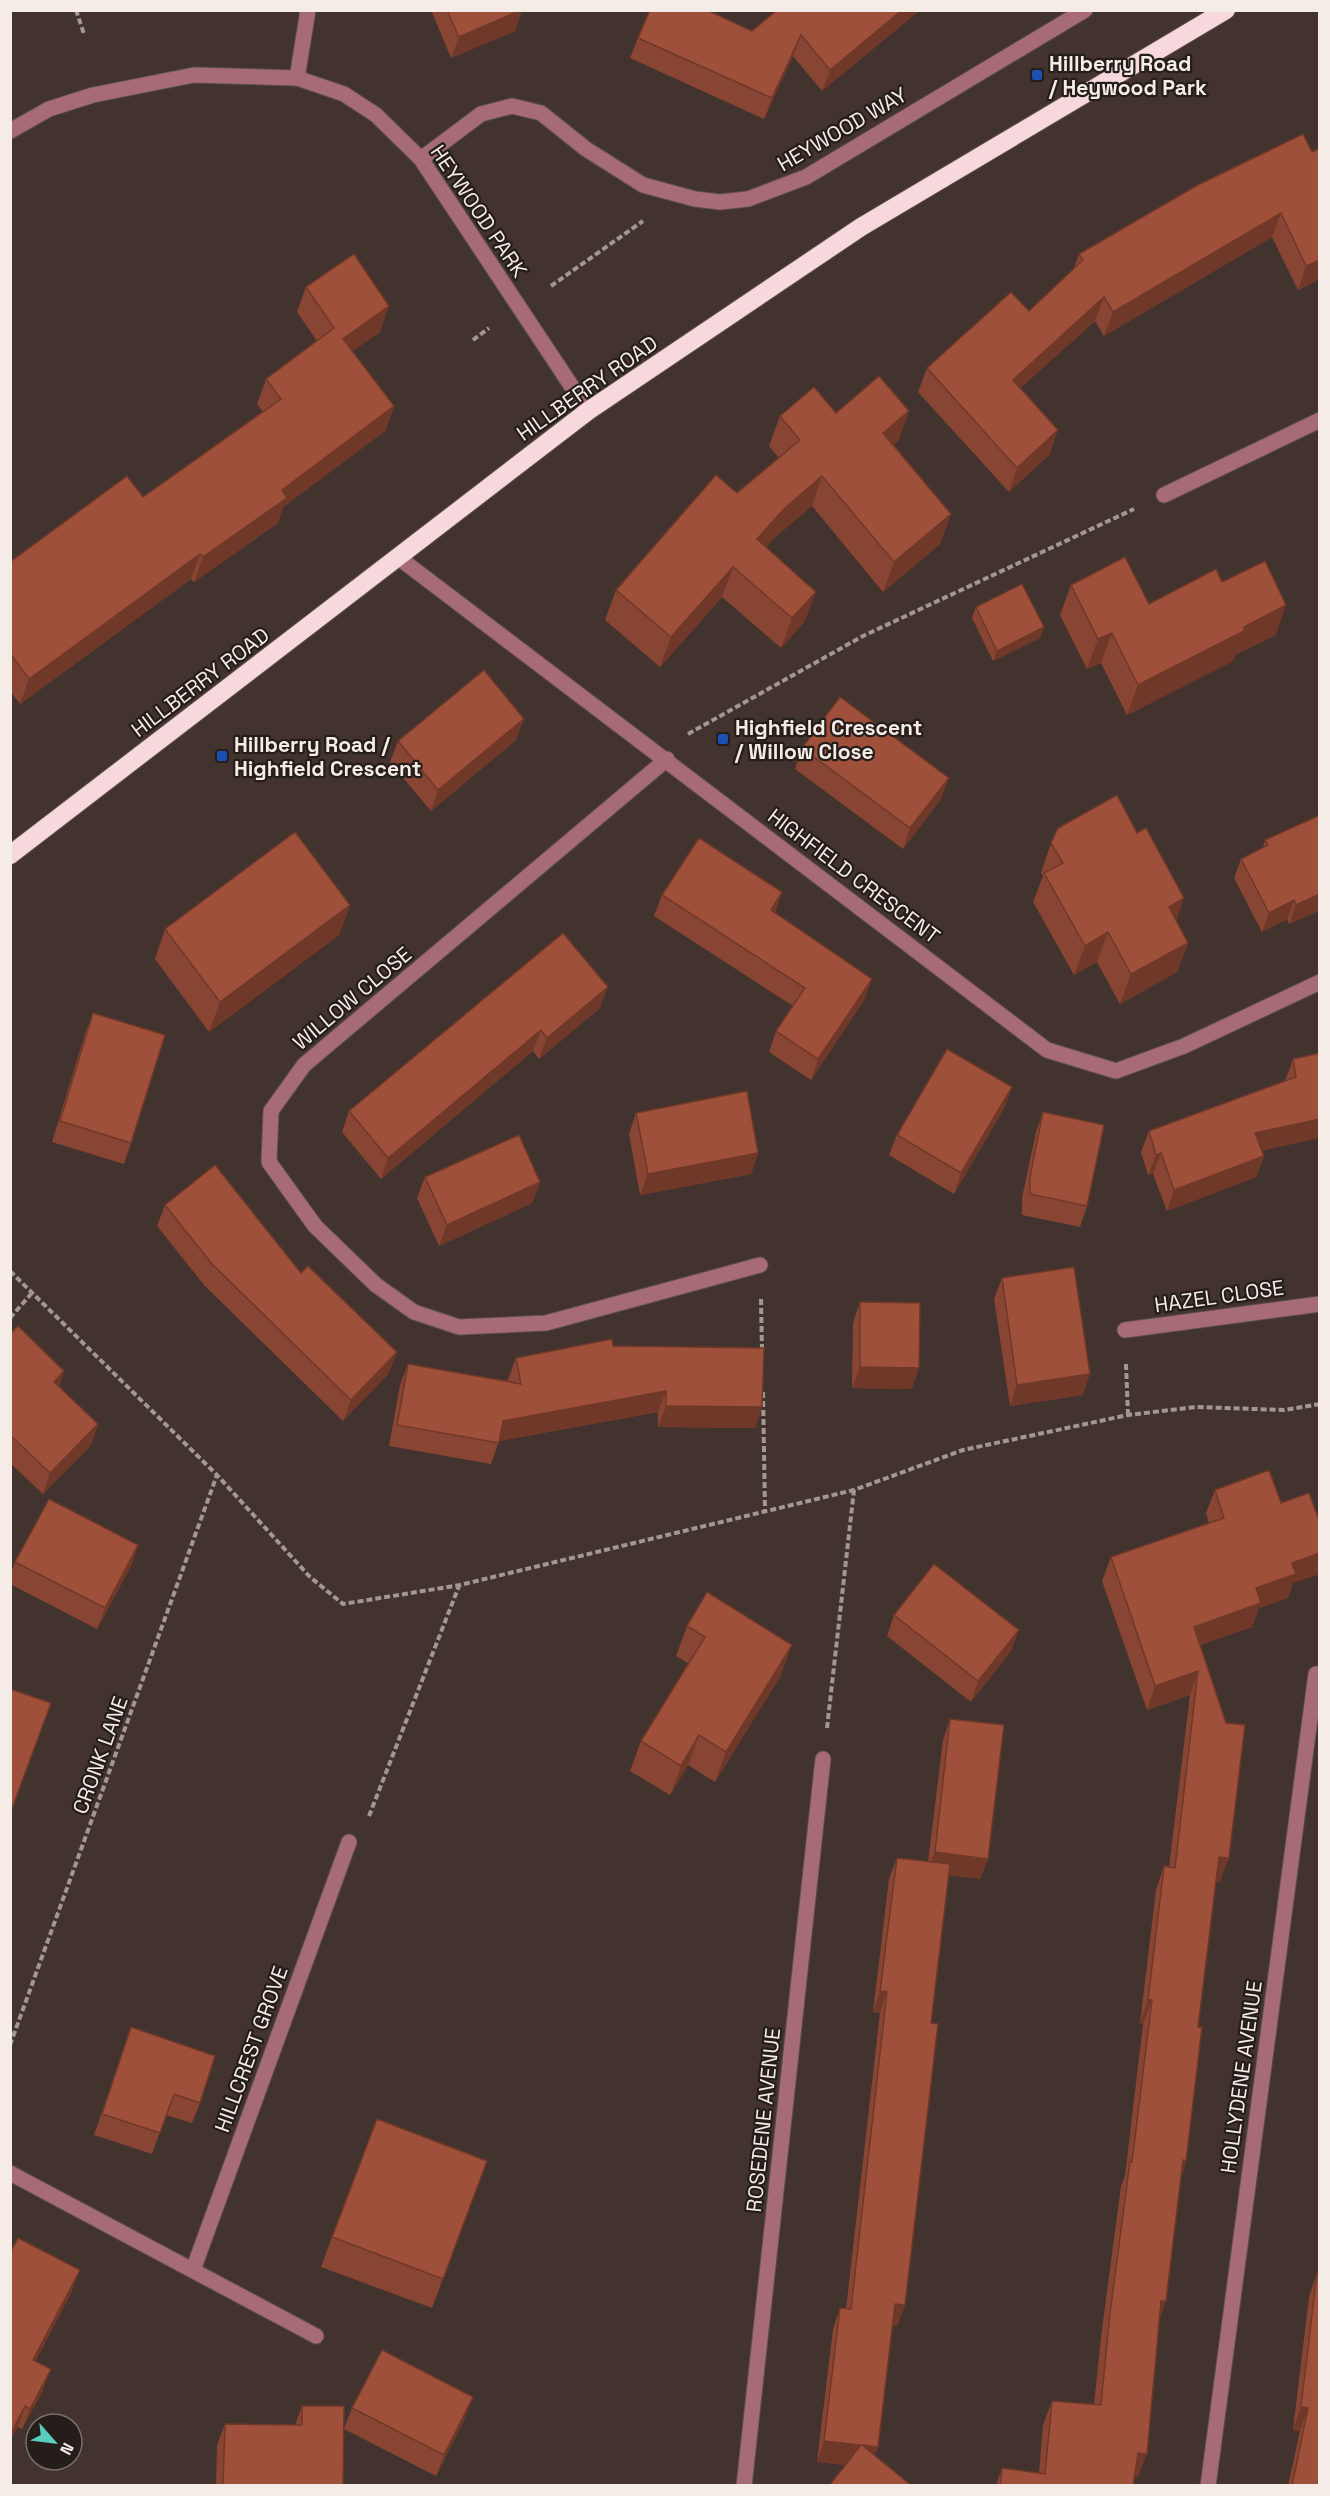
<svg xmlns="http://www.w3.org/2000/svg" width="1330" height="2496" font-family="'Space Grotesk',sans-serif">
<rect width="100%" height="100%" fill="#42332e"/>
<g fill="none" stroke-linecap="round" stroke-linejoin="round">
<defs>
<g id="minor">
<path d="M 297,78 L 308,10"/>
<path d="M 10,131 L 49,109 L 93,95 L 194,75 L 297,78 L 344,94 L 376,115 L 421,159 L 588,411"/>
<path d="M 421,159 L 481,114 L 512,106 L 541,113 L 586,149 L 643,185 L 695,199 L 720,202 L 748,199 L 806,177 L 1085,10"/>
<path d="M 1164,495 L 1320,420"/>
<path d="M 399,558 L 1047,1050 L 1116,1071 L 1184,1046 L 1320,982"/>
<path d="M 667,759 L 304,1065 L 271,1111 L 269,1162 L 315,1226 L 376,1285 L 414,1312 L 459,1327 L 546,1323 L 760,1265"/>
<path d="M 1125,1330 L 1320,1304"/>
<path d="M 10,2173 L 316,2336"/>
<path d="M 193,2270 L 349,1842"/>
<path d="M 744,2486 L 823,1759"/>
<path d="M 1208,2486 L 1316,1674"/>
</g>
<path id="highway" d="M 10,855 L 588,411 L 861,227 L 1226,10"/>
</defs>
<!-- minor casing -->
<use href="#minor" stroke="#5f504c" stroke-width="17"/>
<!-- highway casing -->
<use href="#highway" stroke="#5f504c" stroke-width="20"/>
<!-- path -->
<g stroke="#a39792" stroke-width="4" stroke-dasharray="6 3" stroke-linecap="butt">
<path d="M 76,10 L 84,34"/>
<path d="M 551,286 L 643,221"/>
<path d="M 473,340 L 489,328"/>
<path d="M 688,734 L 863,636 L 1134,509"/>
<path d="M 10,1271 L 217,1475 L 310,1577 L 343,1604 L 460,1585 L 854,1490 L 963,1450 L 1128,1415 L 1196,1407 L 1284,1410 L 1320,1404"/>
<path d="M 761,1299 L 762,1351"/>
<path d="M 10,1318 L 31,1294"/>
<path d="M 1126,1364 L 1128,1415"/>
<path d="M 763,1392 L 765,1510"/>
<path d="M 827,1728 L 854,1490"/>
<path d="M 369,1816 L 459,1586"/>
<path d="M 10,2045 L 217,1475"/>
</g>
<!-- minor -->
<use href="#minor" stroke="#a76b75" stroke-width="15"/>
<!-- highway -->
<use href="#highway" stroke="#f7d8dc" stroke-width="18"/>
</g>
<!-- wall -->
<g fill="#894533">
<path d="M 431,10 L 522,10 L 515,31 L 451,58 Z"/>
<path d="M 920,10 L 822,91 L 793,56 L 764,119 L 630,58 L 638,38 L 752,31 Z"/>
<path d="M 1303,134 L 1320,279 L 1298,290 L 1272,237 L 1104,336 L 1095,321 L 1020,388 L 1050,454 L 1009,492 L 918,392 L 927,368 L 1029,311 L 1074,268 L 1079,254 Z"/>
<path d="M 306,287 L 380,332 L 352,351 L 394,406 L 385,431 L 283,507 L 278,523 L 194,582 L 191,579 L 20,704 L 10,691 L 10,562 L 143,497 L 263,412 L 257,404 L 266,379 L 317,341 L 297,312 Z"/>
<path d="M 909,411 L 898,441 L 893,445 L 951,514 L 940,544 L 883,592 L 812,506 L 773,539 L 766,547 L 805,621 L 781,648 L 722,597 L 660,667 L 605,620 L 616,590 L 779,458 L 769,446 L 780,416 L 836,413 Z"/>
<path d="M 1222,582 L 1276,635 L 1235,655 L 1233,661 L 1127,715 L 1101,663 L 1087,669 L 1060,615 L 1071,585 L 1149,604 Z"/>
<path d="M 976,607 L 1044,627 L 1040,638 L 993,661 L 972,618 Z"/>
<path d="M 516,740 L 431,811 L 390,762 L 398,741 Z"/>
<path d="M 802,748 L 941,799 L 903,849 L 795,769 Z"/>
<path d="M 1265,840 L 1320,910 L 1289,924 L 1287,919 L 1262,932 L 1234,878 L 1241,859 L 1263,847 Z"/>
<path d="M 1051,843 L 1176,921 L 1188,943 L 1177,972 L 1120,1004 L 1097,962 L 1074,975 L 1033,902 L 1043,876 L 1041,873 Z"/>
<path d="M 782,892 L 775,913 L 872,979 L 864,1000 L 811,1080 L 769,1052 L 776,1031 L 793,1006 L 654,916 L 662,895 Z"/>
<path d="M 350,905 L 339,935 L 209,1032 L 155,959 L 165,929 Z"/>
<path d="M 563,933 L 600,1008 L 539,1059 L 533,1051 L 381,1179 L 342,1132 L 349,1111 Z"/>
<path d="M 93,1013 L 131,1143 L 124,1164 L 52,1142 L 85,1034 Z"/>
<path d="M 1320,1053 L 1262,1151 L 1264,1156 L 1256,1177 L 1167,1211 L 1153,1174 L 1148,1175 L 1141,1152 L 1149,1131 L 1285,1081 L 1293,1059 Z"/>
<path d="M 1012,1087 L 1004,1108 L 954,1194 L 889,1155 L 897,1135 Z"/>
<path d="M 1043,1112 L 1087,1206 L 1080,1227 L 1022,1215 L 1022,1198 L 1036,1132 Z"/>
<path d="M 636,1113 L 758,1153 L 751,1174 L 640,1195 L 629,1134 Z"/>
<path d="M 425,1177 L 540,1182 L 532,1203 L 439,1246 L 417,1198 Z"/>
<path d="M 165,1205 L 301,1273 L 389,1373 L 343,1421 L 204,1285 L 157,1226 Z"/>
<path d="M 1002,1278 L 1083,1395 L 1010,1406 L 994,1299 Z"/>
<path d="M 860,1302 L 912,1389 L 852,1388 L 853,1323 Z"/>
<path d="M 10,1334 L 64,1371 L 59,1386 L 98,1424 L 91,1445 L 43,1494 L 10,1463 Z"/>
<path d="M 613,1346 L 762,1407 L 755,1428 L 658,1427 L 658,1412 L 499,1441 L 491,1464 L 389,1446 L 400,1385 L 408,1364 L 509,1381 L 508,1379 L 516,1358 Z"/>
<path d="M 1215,1490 L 1293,1583 L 1288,1598 L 1259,1608 L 1252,1627 L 1200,1645 L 1220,1882 L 1216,1881 L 1198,2027 L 1186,2161 L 1182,2174 L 1159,2321 L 1138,2477 L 1134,2477 L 1133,2486 L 996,2486 L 1002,2468 L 1039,2473 L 1043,2425 L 1052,2401 L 1094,2405 L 1101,2337 L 1121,2186 L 1125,2176 L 1143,2024 L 1140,2023 L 1156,1890 L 1164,1866 L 1169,1867 L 1190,1695 L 1147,1710 L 1102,1581 L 1111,1557 L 1209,1523 L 1206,1513 Z"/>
<path d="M 138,1545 L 131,1566 L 97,1629 L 10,1584 L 10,1575 L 15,1562 Z"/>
<path d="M 894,1615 L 1011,1651 L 971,1702 L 887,1636 Z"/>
<path d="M 687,1626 L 781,1675 L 715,1782 L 688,1765 L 670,1795 L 630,1771 L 641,1741 L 688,1663 L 676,1656 Z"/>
<path d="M 950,1719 L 988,1859 L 980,1879 L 948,1875 L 931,2023 L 905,2305 L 897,2326 L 892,2325 L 845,2465 L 817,2462 L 833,2329 L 840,2308 L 846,2309 L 880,2013 L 873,2012 L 889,1879 L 897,1858 L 928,1862 L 943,1740 Z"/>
<path d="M 131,2027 L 200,2103 L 192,2123 L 166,2115 L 152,2154 L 94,2135 Z"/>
<path d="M 487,2161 L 432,2308 L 321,2267 L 332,2237 Z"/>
<path d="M 10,2253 L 72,2291 L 35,2362 L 43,2390 L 22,2429 L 18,2427 Z"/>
<path d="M 1317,2273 L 1320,2486 L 1288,2486 L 1300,2431 L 1293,2430 L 1309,2297 Z"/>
<path d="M 302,2406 L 343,2486 L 216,2486 L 217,2445 L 225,2424 L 295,2425 Z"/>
<path d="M 352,2408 L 465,2418 L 436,2476 L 344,2429 Z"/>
</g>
<!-- shaded-wall -->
<g fill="#6f3829">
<path d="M 522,10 L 515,31 L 451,58 L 459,37 Z"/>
<path d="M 902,10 L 920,10 L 822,91 L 830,70 Z"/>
<path d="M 801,35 L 793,56 L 764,119 L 772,98 Z"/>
<path d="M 1281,213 L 1272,237 L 1104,336 L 1113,312 Z"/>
<path d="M 1320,260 L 1320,279 L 1298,290 L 1306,266 Z"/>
<path d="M 1104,297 L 1095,321 L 1004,403 L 1013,380 Z"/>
<path d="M 389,306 L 380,332 L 334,364 L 343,339 Z"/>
<path d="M 394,406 L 385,431 L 283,507 L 278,523 L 194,582 L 203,557 L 282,490 Z"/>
<path d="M 909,411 L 898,441 L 872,463 L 883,433 Z"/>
<path d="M 1058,430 L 1050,454 L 1009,492 L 1017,468 Z"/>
<path d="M 822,476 L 812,506 L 773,539 L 746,569 L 757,539 L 784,509 Z"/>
<path d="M 951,514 L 940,544 L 883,592 L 894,562 Z"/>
<path d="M 200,554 L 191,579 L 20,704 L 29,679 Z"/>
<path d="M 733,567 L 722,597 L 660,667 L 671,637 Z"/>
<path d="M 816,592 L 805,621 L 781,648 L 792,618 Z"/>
<path d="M 1286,605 L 1276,635 L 1235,655 L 1233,661 L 1127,715 L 1138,685 L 1244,627 Z"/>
<path d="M 1044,627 L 1040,638 L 993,661 L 997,651 Z"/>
<path d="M 1112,633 L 1101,663 L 1087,669 L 1098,639 Z"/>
<path d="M 524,719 L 516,740 L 431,811 L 438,790 Z"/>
<path d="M 949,778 L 941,799 L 903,849 L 910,828 Z"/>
<path d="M 782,892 L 775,913 L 771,910 Z"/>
<path d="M 1320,894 L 1320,910 L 1289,924 L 1296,905 Z"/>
<path d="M 1184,898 L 1174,928 L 1169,907 Z"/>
<path d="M 1294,900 L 1287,919 L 1262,932 L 1269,913 Z"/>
<path d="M 350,905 L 339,935 L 209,1032 L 220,1002 Z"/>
<path d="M 1108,932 L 1097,962 L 1074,975 L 1085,946 Z"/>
<path d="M 1188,943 L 1177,972 L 1120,1004 L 1131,974 Z"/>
<path d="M 872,979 L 864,1000 L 811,1080 L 818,1059 Z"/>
<path d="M 608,987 L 600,1008 L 539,1059 L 547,1038 Z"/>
<path d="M 541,1030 L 533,1051 L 381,1179 L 388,1158 Z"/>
<path d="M 1012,1087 L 1004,1108 L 954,1194 L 961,1173 Z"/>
<path d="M 1320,1119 L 1320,1138 L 1248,1154 L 1255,1133 Z"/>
<path d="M 758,1153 L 751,1174 L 640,1195 L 648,1174 Z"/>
<path d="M 1161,1153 L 1153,1174 L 1148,1175 L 1156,1155 Z"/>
<path d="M 1264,1156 L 1256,1177 L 1167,1211 L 1174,1190 Z"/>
<path d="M 540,1182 L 532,1203 L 439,1246 L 447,1225 Z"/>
<path d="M 397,1352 L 389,1373 L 343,1421 L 351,1400 Z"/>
<path d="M 860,1367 L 919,1368 L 912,1389 L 852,1388 Z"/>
<path d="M 64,1371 L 56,1392 L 54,1382 Z"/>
<path d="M 1090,1374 L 1083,1395 L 1010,1406 L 1017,1385 Z"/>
<path d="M 666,1391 L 658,1412 L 495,1442 L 503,1421 Z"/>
<path d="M 666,1406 L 762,1407 L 755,1428 L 658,1427 Z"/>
<path d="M 98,1424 L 91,1445 L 43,1494 L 50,1473 Z"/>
<path d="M 138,1545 L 131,1566 L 97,1629 L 105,1608 Z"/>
<path d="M 1320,1553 L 1320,1574 L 1293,1583 L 1288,1598 L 1259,1608 L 1252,1627 L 1185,1650 L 1194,1627 L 1292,1563 Z"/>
<path d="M 1019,1630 L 1011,1651 L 971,1702 L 978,1681 Z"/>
<path d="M 792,1645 L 781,1675 L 715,1782 L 726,1752 Z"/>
<path d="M 1198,1671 L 1190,1695 L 1147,1710 L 1155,1686 Z"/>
<path d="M 699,1735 L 688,1765 L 670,1795 L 681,1766 Z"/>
<path d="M 935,1852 L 988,1859 L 980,1879 L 927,1873 Z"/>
<path d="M 1219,1857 L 1229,1858 L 1220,1882 L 1210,1881 Z"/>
<path d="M 880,1991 L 887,1992 L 880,2013 L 873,2012 Z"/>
<path d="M 1148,2000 L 1152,2000 L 1143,2024 L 1140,2023 Z"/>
<path d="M 1183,2160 L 1186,2161 L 1178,2184 Z"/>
<path d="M 80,2270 L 72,2291 L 25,2381 L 33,2360 Z"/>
<path d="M 1161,2301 L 1166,2301 L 1158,2325 Z"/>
<path d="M 895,2304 L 905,2305 L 897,2326 L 887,2325 Z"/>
<path d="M 51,2369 L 43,2390 L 22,2429 L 30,2409 Z"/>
<path d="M 473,2397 L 465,2418 L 436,2476 L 444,2455 Z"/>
<path d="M 25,2406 L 18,2427 L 10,2441 L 10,2435 Z"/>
<path d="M 1301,2407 L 1308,2408 L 1300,2431 L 1293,2430 Z"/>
<path d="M 824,2441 L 861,2445 L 854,2466 L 817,2462 Z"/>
<path d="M 862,2445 L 878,2447 L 870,2468 Z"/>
<path d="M 1138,2453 L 1147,2454 L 1138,2477 L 1129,2476 Z"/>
</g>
<!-- building -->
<g fill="#9f503b" stroke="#6f3829" stroke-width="1.5">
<path d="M 447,10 L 521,10 L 459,37 Z"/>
<path d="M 650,10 L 707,10 L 752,31 L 777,10 L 902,10 L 830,70 L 801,35 L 772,98 L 638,38 Z"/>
<path d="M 1303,134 L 1312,152 L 1320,148 L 1320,260 L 1306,266 L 1281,213 L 1113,312 L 1104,297 L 1013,380 L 1058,430 L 1017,468 L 927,368 L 1011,292 L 1029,311 L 1083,260 L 1079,254 L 1196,186 Z"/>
<path d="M 354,254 L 389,306 L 343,339 L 394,406 L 282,490 L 287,498 L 203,557 L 200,554 L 29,679 L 10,653 L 10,562 L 127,476 L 143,497 L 281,399 L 266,379 L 334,328 L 306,287 Z"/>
<path d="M 879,376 L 909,411 L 883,433 L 951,514 L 894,562 L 822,476 L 784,509 L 757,539 L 816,592 L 792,618 L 733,567 L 671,637 L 616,590 L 716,475 L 737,493 L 800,440 L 780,416 L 814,387 L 836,413 Z"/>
<path d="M 1125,557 L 1149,604 L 1216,569 L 1222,582 L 1265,561 L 1286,605 L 1244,627 L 1244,631 L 1138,685 L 1112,633 L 1098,639 L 1071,585 Z"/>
<path d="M 1022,584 L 1044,627 L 997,651 L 976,607 Z"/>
<path d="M 484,670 L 524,719 L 438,790 L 398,741 Z"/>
<path d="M 840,697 L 949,778 L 910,828 L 802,748 Z"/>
<path d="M 1117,795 L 1137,833 L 1146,828 L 1184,898 L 1169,907 L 1188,943 L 1131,974 L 1108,932 L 1085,946 L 1044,873 L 1063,863 L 1051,843 L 1058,828 Z"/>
<path d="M 1320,815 L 1320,894 L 1296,905 L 1294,900 L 1269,913 L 1241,859 L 1268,845 L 1265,840 Z"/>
<path d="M 295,832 L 350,905 L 220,1002 L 165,929 Z"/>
<path d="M 699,838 L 782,892 L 771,910 L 872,979 L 818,1059 L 776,1031 L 805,988 L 662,895 Z"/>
<path d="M 563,933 L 608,987 L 547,1038 L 541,1030 L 388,1158 L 349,1111 Z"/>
<path d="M 93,1013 L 165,1035 L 131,1143 L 60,1121 Z"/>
<path d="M 947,1049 L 1012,1087 L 961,1173 L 897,1135 Z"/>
<path d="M 1320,1053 L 1320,1119 L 1255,1133 L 1264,1156 L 1174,1190 L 1161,1153 L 1156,1155 L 1149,1131 L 1296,1077 L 1293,1059 Z"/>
<path d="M 747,1091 L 758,1153 L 648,1174 L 636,1113 Z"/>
<path d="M 1043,1112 L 1104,1125 L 1087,1206 L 1030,1194 L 1030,1177 Z"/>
<path d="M 519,1135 L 540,1182 L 447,1225 L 425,1177 Z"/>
<path d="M 215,1165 L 301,1273 L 308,1266 L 397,1352 L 351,1400 L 212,1264 L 165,1205 Z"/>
<path d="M 1074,1267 L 1090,1374 L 1017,1385 L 1002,1278 Z"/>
<path d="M 860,1302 L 920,1303 L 919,1368 L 860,1367 Z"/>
<path d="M 18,1326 L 64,1371 L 54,1382 L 98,1424 L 50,1473 L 10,1435 L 10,1334 Z"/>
<path d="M 612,1339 L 613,1346 L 764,1348 L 762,1407 L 666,1406 L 666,1391 L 503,1421 L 499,1443 L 397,1425 L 408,1364 L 521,1384 L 516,1358 Z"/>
<path d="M 1269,1470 L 1281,1503 L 1309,1493 L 1320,1523 L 1320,1553 L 1292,1563 L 1296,1574 L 1256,1588 L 1261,1603 L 1194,1627 L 1226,1723 L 1245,1725 L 1229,1858 L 1219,1857 L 1198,2027 L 1202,2027 L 1186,2161 L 1183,2160 L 1166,2301 L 1161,2301 L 1147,2454 L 1138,2453 L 1133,2486 L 1000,2486 L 1002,2468 L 1045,2474 L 1052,2401 L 1101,2405 L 1110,2313 L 1130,2162 L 1132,2162 L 1152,2000 L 1148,2000 L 1164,1866 L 1175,1868 L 1198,1671 L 1155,1686 L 1111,1557 L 1224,1518 L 1215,1490 Z"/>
<path d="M 49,1499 L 138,1545 L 105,1608 L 15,1562 Z"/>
<path d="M 934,1564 L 1019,1630 L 978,1681 L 894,1615 Z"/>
<path d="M 707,1592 L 792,1645 L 726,1752 L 699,1735 L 681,1766 L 641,1741 L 705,1637 L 687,1626 Z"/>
<path d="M 10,1689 L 51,1703 L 10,1814 Z"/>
<path d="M 950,1719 L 1004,1725 L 988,1859 L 935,1852 Z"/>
<path d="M 897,1858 L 950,1864 L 931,2023 L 938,2024 L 905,2305 L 895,2304 L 878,2447 L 862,2445 L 912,2486 L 829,2486 L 861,2445 L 824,2441 L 840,2308 L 851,2309 L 887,1992 L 880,1991 Z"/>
<path d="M 131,2027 L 215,2056 L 200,2103 L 174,2094 L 160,2133 L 102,2114 Z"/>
<path d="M 377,2119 L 487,2161 L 443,2279 L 332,2237 Z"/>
<path d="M 18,2238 L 80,2270 L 33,2360 L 51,2369 L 30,2409 L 25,2406 L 10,2435 L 10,2253 Z"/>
<path d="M 1317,2273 L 1320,2274 L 1320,2486 L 1292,2486 L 1308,2408 L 1301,2407 Z"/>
<path d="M 382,2350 L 473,2397 L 444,2455 L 352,2408 Z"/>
<path d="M 302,2406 L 344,2406 L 343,2486 L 223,2486 L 225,2424 L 302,2425 Z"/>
</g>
<!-- markers -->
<g fill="#1a4fb4" stroke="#241d1a" stroke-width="2">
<rect x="1031" y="69" width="12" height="12" rx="3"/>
<rect x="717" y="733" width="12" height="12" rx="3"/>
<rect x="216" y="750" width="12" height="12" rx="3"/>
</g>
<g text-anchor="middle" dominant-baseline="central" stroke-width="4.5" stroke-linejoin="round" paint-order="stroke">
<!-- poi labels -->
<g font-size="21" font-weight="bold" fill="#f5ebe7" stroke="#241d1a" text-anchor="start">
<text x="1049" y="63">Hillberry Road<tspan x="1049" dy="24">/ Heywood Park</tspan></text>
<text x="735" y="727">Highfield Crescent<tspan x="735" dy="24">/ Willow Close</tspan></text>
<text x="234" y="744">Hillberry Road /<tspan x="234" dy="24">Highfield Crescent</tspan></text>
</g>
<!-- street labels -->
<g font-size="21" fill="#f5ebe7" stroke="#241d1a">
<text transform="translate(842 129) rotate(-30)">HEYWOOD WAY</text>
<text transform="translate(479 211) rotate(56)">HEYWOOD PARK</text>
<text transform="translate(587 388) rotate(-35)">HILLBERRY ROAD</text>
<text transform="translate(200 682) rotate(-37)">HILLBERRY ROAD</text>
<text transform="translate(854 876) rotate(37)">HIGHFIELD CRESCENT</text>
<text transform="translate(352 998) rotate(-40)">WILLOW CLOSE</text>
<text transform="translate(1219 1296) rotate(-8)">HAZEL CLOSE</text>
<text transform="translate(100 1755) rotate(-70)">CRONK LANE</text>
<text transform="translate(251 2049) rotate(-70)">HILLCREST GROVE</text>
<text transform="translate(1241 2077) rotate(-82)">HOLLYDENE AVENUE</text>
<text transform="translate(763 2120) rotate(-84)">ROSEDENE AVENUE</text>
</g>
</g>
<!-- border -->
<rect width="1330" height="2496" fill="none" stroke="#f5ebe7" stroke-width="24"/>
<!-- north arrow -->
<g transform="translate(54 2442) rotate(118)"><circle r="28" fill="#241d1a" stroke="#786f6c" stroke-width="1.5"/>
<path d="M0-4.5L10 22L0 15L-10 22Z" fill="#59cebe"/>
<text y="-9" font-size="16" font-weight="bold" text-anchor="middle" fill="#f5ebe7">N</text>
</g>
</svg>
